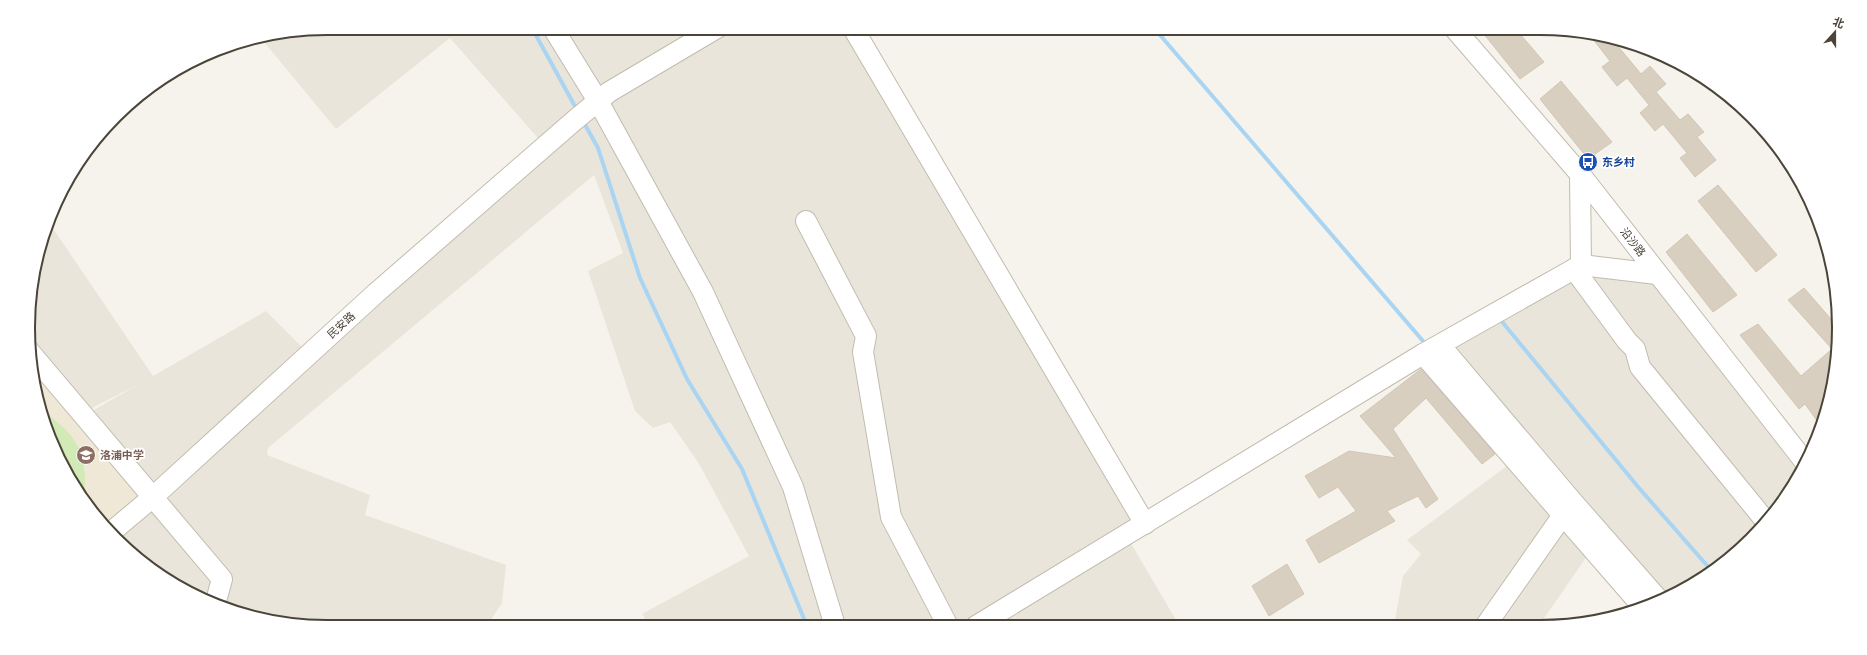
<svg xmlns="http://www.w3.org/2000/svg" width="1867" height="655" font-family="'IBM Plex Sans','Noto Sans SC',sans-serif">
<rect width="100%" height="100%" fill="#f6f3ec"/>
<!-- residential -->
<g fill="#eae5da">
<path d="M 328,28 L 853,28 L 1145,524 L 1126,535 L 1176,620 L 1169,625 L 1020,626 L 1016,617 L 1002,626 L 650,626 L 642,614 L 749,556 L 698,462 L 670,422 L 653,428 L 635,411 L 588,271 L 623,253 L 594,175 L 268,448 L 267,455 L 370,495 L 365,515 L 506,565 L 502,603 L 486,627 L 328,627 L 250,617 L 161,576 L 116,539 L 104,525 L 143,492 L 80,418 L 139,384 L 82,413 L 29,347 L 31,289 L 50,224 L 153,376 L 266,311 L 309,354 L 545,146 L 450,38 L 336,129 L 260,37 L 269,34 Z"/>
<path d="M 1581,265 L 1657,274 L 1805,462 L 1799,477 L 1737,553 L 1672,596 L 1644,605 L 1423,354 Z"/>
<path d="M 1515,460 L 1592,549 L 1540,624 L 1394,625 L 1403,576 L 1421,554 L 1407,540 Z"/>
</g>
<!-- education -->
<g fill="#efe8d6">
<path d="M 31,359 L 143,492 L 104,525 L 79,494 L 38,405 Z"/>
<path d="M 1017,617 L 1020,626 L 1002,626 Z"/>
</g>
<!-- green -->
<path fill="#d2eab5" d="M 40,408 C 51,418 66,427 74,440 C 84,454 88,483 83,500 L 79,494 Z"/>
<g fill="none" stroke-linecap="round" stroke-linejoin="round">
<!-- stream -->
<g stroke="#a9d4f2" stroke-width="4">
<path d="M 532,28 L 577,110"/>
<path d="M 1154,28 L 1423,341"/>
<path d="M 583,121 L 598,148 L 640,278 L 687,379 L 742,469 L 807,626"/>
<path d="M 1499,318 L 1639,488 L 1711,570"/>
</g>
</g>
<!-- building -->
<g fill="#d8cfc1" stroke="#d3c7b4">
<path d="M 1479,28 L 1515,28 L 1544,62 L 1520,79 Z"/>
<path d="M 1589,34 L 1623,40 L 1617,45 L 1641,74 L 1650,66 L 1666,84 L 1656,92 L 1680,120 L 1688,114 L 1704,132 L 1697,137 L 1716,160 L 1695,177 L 1680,158 L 1687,153 L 1663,124 L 1655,131 L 1640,113 L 1649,105 L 1627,78 L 1617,86 L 1602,67 L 1610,61 Z"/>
<path d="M 1561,81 L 1612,142 L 1588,159 L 1540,99 Z"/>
<path d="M 1718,185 L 1777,255 L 1756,272 L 1698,201 Z"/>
<path d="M 1687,234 L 1737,295 L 1713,312 L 1666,252 Z"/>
<path d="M 1804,288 L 1838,327 L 1838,347 L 1829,405 L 1820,425 L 1805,404 L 1799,409 L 1740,335 L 1758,324 L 1801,376 L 1832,349 L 1788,300 Z"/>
<path d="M 1421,369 L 1495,454 L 1482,464 L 1426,398 L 1393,429 L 1438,499 L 1426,508 L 1418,496 L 1387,511 L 1395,521 L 1319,563 L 1306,540 L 1356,511 L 1338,487 L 1319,498 L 1305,476 L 1349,451 L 1396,458 L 1360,416 Z"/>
<path d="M 1287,564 L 1304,594 L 1269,616 L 1252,586 Z"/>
</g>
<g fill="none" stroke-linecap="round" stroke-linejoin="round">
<defs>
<g id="minor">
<path d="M 553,28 L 598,101 L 703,292 L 793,487 L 835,626"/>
<path d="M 853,28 L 1145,524"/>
<path d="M 1454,28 L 1580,174 L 1805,462"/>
<path d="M 1580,174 L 1581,265"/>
<path d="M 806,221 L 866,336 L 863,352 L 891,517 L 948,626"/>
<path d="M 1574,269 L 1627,341 L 1635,349 L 1640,367 L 1764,519"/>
<path d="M 1440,345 L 1572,501 L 1659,600"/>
<path d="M 29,351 L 222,579 L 216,601"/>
<path d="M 1423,354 L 1641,605"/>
<path d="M 110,533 L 153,497 L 376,293 L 575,120 L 609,92 L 717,28"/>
<path d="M 1486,625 L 1563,515"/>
<path d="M 976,626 L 1423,354 L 1581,265 L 1657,274"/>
</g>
</defs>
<!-- minor casing -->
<use href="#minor" stroke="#c2bbae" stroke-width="22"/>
<!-- minor -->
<use href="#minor" stroke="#fff" stroke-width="20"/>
</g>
<!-- icons -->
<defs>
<symbol id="bus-disc" viewBox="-11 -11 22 22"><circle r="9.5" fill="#1a4fb4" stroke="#fff"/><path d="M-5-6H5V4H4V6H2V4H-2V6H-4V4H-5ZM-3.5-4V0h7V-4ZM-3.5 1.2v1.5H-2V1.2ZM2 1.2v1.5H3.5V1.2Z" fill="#fff"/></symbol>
<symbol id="school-disc" viewBox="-11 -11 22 22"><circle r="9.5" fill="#8d6e63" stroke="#fff"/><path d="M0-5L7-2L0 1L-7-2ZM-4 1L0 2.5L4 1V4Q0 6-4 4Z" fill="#fff"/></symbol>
</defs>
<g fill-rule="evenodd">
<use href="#bus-disc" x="1577" y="151" width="22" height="22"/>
<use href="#school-disc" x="75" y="444" width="22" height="22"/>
</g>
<g text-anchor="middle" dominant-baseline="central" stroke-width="3.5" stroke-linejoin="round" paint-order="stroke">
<!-- transit labels -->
<g font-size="11" font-weight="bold" fill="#164399" stroke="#fff" text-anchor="start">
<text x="1602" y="162">东乡村</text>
</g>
<!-- street labels -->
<g font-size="11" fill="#4b4439" stroke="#fff">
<text transform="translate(1633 242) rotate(52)">沿沙路</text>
<text transform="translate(341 325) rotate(-42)">民安路</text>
</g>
<!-- education labels -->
<g font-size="11" font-weight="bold" fill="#785e54" stroke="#fff" text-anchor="start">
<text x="100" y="455">洛浦中学</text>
</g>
</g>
<!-- crop -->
<path d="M0 0H1867V655H0ZM327 35H1540A292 292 0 0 1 1832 327V328A292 292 0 0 1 1540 620H327A292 292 0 0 1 35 328V327A292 292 0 0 1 327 35Z" fill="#fff" fill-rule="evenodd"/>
<path fill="none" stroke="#4b4439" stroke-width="2" d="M327 35H1540A292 292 0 0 1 1832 327V328A292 292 0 0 1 1540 620H327A292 292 0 0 1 35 328V327A292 292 0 0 1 327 35Z"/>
<!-- north arrow -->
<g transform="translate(1835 32) rotate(21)" stroke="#ffffff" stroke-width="3" paint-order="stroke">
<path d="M0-3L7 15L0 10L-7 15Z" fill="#4b4439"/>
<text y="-6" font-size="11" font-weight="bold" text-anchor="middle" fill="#4b4439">北</text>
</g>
</svg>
